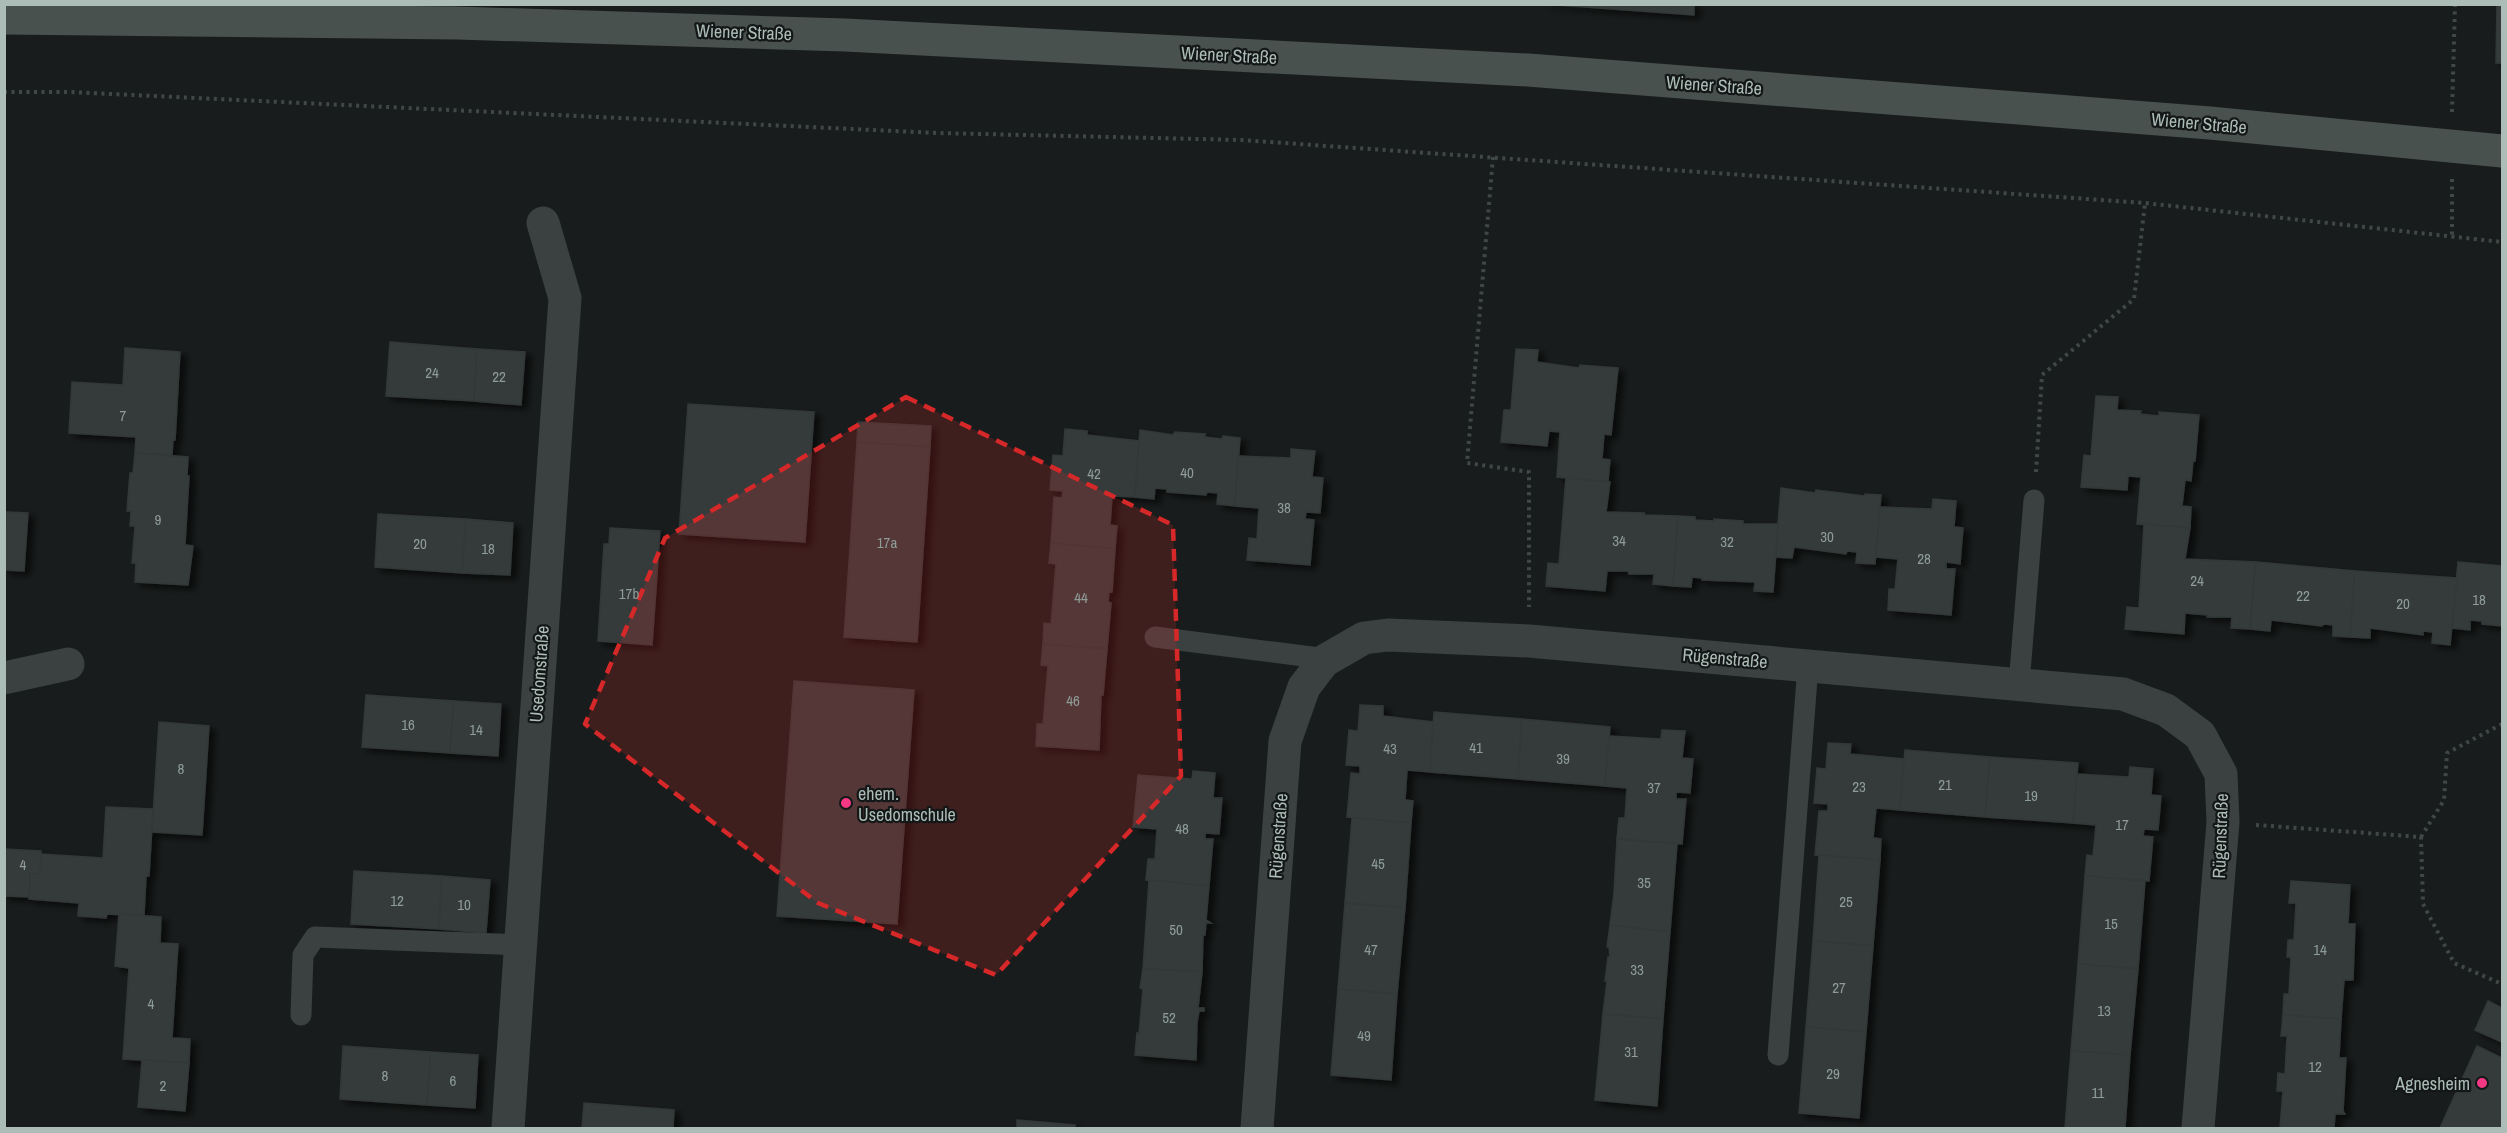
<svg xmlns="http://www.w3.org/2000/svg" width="2507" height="1133" font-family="'Archivo Narrow',sans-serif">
<defs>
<filter id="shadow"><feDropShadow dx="6" dy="4" stdDeviation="3" flood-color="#0009"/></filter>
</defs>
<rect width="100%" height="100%" fill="#191c1c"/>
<!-- building -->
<g fill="#363b3b" stroke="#333838" stroke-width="1.5" filter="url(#shadow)">
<path d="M 1544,4 L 1694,4 L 1694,15 Z"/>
<path d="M 2497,4 L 2502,4 L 2502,63 L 2496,63 Z"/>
<path d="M 390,342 L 477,349 L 474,401 L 386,396 Z"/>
<path d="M 125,348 L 180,352 L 175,440 L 173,440 L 172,455 L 135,453 L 136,437 L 69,433 L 72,382 L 123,385 Z"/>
<path d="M 477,349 L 525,352 L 521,405 L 474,401 Z"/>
<path d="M 1516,349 L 1538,350 L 1537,362 L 1579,368 L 1580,365 L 1618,368 L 1611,435 L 1604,434 L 1602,459 L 1610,460 L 1608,482 L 1557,477 L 1560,432 L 1549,431 L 1547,446 L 1501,442 L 1504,410 L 1511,410 Z"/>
<path d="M 2096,396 L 2118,397 L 2117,410 L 2141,411 L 2140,414 L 2159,416 L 2159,412 L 2199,415 L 2195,461 L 2193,461 L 2191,481 L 2185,480 L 2182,506 L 2191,507 L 2190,528 L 2137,524 L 2141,477 L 2128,476 L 2127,490 L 2081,487 L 2084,455 L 2091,456 Z"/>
<path d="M 688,404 L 814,412 L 805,542 L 679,534 Z"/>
<path d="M 858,422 L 931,426 L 930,447 L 857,442 Z"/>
<path d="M 1065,429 L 1087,431 L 1087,435 L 1139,441 L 1135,497 L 1112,496 L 1110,525 L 1117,526 L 1115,549 L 1051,543 L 1054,497 L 1062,498 L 1063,491 L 1050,490 L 1053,455 L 1063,456 Z"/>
<path d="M 1140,430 L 1173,435 L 1175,432 L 1205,434 L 1205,437 L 1222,439 L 1223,436 L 1240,438 L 1235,506 L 1217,504 L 1218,493 L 1207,492 L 1206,495 L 1167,492 L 1167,489 L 1155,488 L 1154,499 L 1135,497 Z"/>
<path d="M 857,442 L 930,447 L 917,642 L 844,637 Z"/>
<path d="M 1291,449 L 1315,451 L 1312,477 L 1323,478 L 1320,513 L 1306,512 L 1305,519 L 1314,520 L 1310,565 L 1247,560 L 1249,538 L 1257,539 L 1259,508 L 1235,506 L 1238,456 L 1291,458 Z"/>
<path d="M 135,453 L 188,457 L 187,476 L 189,476 L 185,545 L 193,546 L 188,585 L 135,582 L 136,563 L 132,563 L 135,526 L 130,526 L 131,511 L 127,511 L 130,473 L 133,473 Z"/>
<path d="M 1566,478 L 1610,482 L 1606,512 L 1644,513 L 1645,515 L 1678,516 L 1673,586 L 1653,584 L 1654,574 L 1629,574 L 1628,571 L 1607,571 L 1605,591 L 1546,586 L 1548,563 L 1559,564 Z"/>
<path d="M 1781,488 L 1815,493 L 1816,490 L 1865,496 L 1865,494 L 1881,495 L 1875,564 L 1856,563 L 1857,552 L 1847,551 L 1846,554 L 1794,547 L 1792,558 L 1775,557 Z"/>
<path d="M 1933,499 L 1956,501 L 1954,527 L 1963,528 L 1960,564 L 1946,562 L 1946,569 L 1955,569 L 1951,615 L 1888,610 L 1889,589 L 1895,589 L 1898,559 L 1876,557 L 1880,507 L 1932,509 Z"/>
<path d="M 6,512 L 28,513 L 24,571 L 4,570 Z"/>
<path d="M 378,514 L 466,519 L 462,573 L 375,567 Z"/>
<path d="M 1678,516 L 1695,517 L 1695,520 L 1714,521 L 1714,519 L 1743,521 L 1743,524 L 1778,524 L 1773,592 L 1754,591 L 1755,582 L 1702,580 L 1702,578 L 1692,577 L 1691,587 L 1673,586 Z"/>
<path d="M 466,519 L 513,523 L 510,575 L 462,573 Z"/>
<path d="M 2144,524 L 2190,528 L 2185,559 L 2256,562 L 2250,629 L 2231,628 L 2232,617 L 2207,617 L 2208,615 L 2185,613 L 2184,634 L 2125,629 L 2127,607 L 2139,608 Z"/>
<path d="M 610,528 L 660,531 L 652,645 L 598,641 L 604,544 L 609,544 Z"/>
<path d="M 1051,543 L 1115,549 L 1112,592 L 1109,592 L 1108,602 L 1111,603 L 1107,649 L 1043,644 L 1044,623 L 1051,624 L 1056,564 L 1049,563 Z"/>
<path d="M 2256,562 L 2355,571 L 2350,637 L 2333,636 L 2333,625 L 2324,624 L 2322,626 L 2271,620 L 2270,631 L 2250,629 Z"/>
<path d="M 2458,562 L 2502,566 L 2502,626 L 2482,624 L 2482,621 L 2470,620 L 2470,630 L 2452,628 Z"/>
<path d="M 2355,571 L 2457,578 L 2450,645 L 2432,643 L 2433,632 L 2423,631 L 2423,635 L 2370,628 L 2370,638 L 2350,637 Z"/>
<path d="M 1043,644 L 1107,649 L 1103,695 L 1101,695 L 1099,750 L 1036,746 L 1037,724 L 1043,724 L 1048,666 L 1041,665 Z"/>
<path d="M 794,681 L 914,690 L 897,924 L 777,916 Z"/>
<path d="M 366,695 L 454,701 L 450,753 L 362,747 Z"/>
<path d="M 454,701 L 501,704 L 498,756 L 450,753 Z"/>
<path d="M 1360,705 L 1383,706 L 1383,716 L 1433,722 L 1430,772 L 1407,770 L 1405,800 L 1413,801 L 1411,823 L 1347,817 L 1351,773 L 1360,774 L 1360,766 L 1346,765 L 1349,730 L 1358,731 Z"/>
<path d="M 1434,712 L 1522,719 L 1518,779 L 1430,772 Z"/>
<path d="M 1522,719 L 1610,727 L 1605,786 L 1518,779 Z"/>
<path d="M 159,722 L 209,726 L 202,835 L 152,832 Z"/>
<path d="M 1662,730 L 1685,731 L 1682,758 L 1693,759 L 1690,793 L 1676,792 L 1676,799 L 1686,799 L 1682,844 L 1617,839 L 1619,818 L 1625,818 L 1627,788 L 1605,786 L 1609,736 L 1661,739 Z"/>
<path d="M 1828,743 L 1851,744 L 1850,754 L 1904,759 L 1900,810 L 1876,808 L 1873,838 L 1881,839 L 1880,860 L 1815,855 L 1819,811 L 1828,811 L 1828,804 L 1814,803 L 1817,768 L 1826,769 Z"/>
<path d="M 1905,750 L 1990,757 L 1985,817 L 1900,810 Z"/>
<path d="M 1990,757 L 2078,763 L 2073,823 L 1985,817 Z"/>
<path d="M 2130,767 L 2153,769 L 2151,795 L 2161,796 L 2158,830 L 2144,829 L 2143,836 L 2153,837 L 2149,881 L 2085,876 L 2087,855 L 2093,856 L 2096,825 L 2073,823 L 2077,774 L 2129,777 Z"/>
<path d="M 1193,771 L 1215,773 L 1213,798 L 1222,798 L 1219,834 L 1205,833 L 1205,839 L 1213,839 L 1209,886 L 1146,880 L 1148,859 L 1155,859 L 1157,829 L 1133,827 L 1138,775 L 1192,779 Z"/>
<path d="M 106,807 L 153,809 L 149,876 L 146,876 L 144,916 L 107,914 L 106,918 L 78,916 L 79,903 L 29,899 L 30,873 L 40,874 L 41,854 L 103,858 Z"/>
<path d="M 1352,818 L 1411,823 L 1405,908 L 1345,903 Z"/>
<path d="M 1617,839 L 1677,844 L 1670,932 L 1610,925 L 1614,893 Z"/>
<path d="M 4,849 L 41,851 L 40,874 L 30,873 L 29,897 L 4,896 Z"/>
<path d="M 1819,855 L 1880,860 L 1873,946 L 1813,941 Z"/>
<path d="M 354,871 L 442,876 L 439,929 L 351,924 Z"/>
<path d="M 442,876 L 490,880 L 486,933 L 439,929 Z"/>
<path d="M 2085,876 L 2145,881 L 2138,969 L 2078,964 Z"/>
<path d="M 1149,880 L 1209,886 L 1206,920 L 1211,923 L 1206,923 L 1205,935 L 1203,935 L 1202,972 L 1143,969 Z"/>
<path d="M 2291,881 L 2350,885 L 2348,924 L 2355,924 L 2353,980 L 2344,980 L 2341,1019 L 2283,1015 L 2284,994 L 2289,994 L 2291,957 L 2287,957 L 2288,940 L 2294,940 L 2296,903 L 2289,903 Z"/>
<path d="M 1345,903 L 1405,908 L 1397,994 L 1338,989 Z"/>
<path d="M 119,914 L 161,917 L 160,943 L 178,944 L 172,1038 L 190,1039 L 189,1063 L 123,1059 L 129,968 L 115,966 Z"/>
<path d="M 1610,925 L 1670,932 L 1663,1019 L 1603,1014 L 1607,981 L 1605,981 L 1608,957 L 1610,957 L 1609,947 L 1607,947 Z"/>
<path d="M 1813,941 L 1873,946 L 1866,1032 L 1806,1027 Z"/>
<path d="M 2078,964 L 2138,969 L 2130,1055 L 2071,1051 Z"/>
<path d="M 1143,969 L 1202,972 L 1198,1008 L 1204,1008 L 1204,1011 L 1199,1011 L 1197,1023 L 1196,1060 L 1135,1055 L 1137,1033 L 1139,1034 L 1143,989 L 1140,988 Z"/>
<path d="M 1338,989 L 1397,994 L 1391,1080 L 1331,1075 Z"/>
<path d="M 2488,1001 L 2502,1008 L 2502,1042 L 2475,1030 Z"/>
<path d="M 1603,1014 L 1663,1019 L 1657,1106 L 1595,1100 Z"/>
<path d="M 2283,1015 L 2341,1019 L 2339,1058 L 2346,1058 L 2343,1111 L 2345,1114 L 2335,1114 L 2334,1128 L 2274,1128 L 2280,1128 L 2283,1091 L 2277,1091 L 2278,1073 L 2285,1074 L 2287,1036 L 2281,1036 Z"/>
<path d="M 1806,1027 L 1866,1032 L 1859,1118 L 1799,1113 Z"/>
<path d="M 343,1046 L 431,1052 L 427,1105 L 340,1099 Z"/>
<path d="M 2477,1046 L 2502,1058 L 2502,1128 L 2440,1128 Z"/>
<path d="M 2071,1051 L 2130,1055 L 2125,1128 L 2065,1128 Z"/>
<path d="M 431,1052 L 478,1055 L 475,1108 L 427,1105 Z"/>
<path d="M 142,1060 L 189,1063 L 185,1111 L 138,1107 Z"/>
<path d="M 584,1103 L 674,1110 L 673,1128 L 582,1128 Z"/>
<path d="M 1017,1120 L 1075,1125 L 1075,1128 L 1017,1128 Z"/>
</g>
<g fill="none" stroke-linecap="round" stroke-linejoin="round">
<!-- path -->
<g stroke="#404845" stroke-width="4" stroke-dasharray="3 4.5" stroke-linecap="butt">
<path d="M 4,92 L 69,92 L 937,133 L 1241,140 L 2145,203 L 2502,242"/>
<path d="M 2452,112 L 2455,4"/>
<path d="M 1493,157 L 1467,463 L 1529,472 L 1529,607"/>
<path d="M 2452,179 L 2452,235"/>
<path d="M 2036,472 L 2042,375 L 2134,299 L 2145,203"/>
<path d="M 2256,825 L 2421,837 L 2423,904 L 2454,963 L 2502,984"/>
<path d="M 2421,837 L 2444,800 L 2447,753 L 2502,724"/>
</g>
<!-- lane -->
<g stroke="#3a4140" stroke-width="21">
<path d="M 1155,637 L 1327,659"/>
<path d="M 2019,684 L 2034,500"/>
<path d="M 301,1015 L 303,955 L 315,937 L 521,945"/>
<path d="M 1778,1055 L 1808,666"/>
</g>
<!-- street -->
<g stroke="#3a4140" stroke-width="33">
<path d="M 4,678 L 68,664"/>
<path d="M 508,1128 L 565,298 L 543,223"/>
<path d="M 1257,1128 L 1285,741 L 1304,687 L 1324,661 L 1364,638 L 1388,635 L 1529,641 L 2123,694 L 2166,710 L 2200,735 L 2221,774 L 2223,822 L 2198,1128"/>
</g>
<!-- secondary -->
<path stroke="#48514e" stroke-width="33" d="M 4,18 L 457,23 L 845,35 L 1528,70 L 2210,123 L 2502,151"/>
</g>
<!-- marked area -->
<path fill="#d62828" fill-opacity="0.2" stroke="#d62828" stroke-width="4.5" stroke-dasharray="12 8" stroke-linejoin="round" d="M 906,397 L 1173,525 L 1181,776 L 996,975 L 818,903 L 585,724 L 665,538 Z"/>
<!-- markers -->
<g fill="#f53884" stroke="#141717" stroke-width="2">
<circle cx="846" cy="803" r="6"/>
<circle cx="2482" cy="1083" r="6"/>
</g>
<g text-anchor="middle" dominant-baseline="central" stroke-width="4.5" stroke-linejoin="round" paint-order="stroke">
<!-- number labels -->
<g font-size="15" fill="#8e9c97">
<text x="432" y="372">24</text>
<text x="499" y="376">22</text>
<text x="123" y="415">7</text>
<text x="1187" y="472">40</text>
<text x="1094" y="473">42</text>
<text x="1284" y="507">38</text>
<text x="158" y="519">9</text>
<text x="1827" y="536">30</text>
<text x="1619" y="540">34</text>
<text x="1727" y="541">32</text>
<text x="887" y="542">17a</text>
<text x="420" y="543">20</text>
<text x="488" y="548">18</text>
<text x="1924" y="558">28</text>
<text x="2197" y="580">24</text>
<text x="629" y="593">17b</text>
<text x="2303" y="595">22</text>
<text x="1081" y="597">44</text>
<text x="2479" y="599">18</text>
<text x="2403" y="603">20</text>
<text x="1073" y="700">46</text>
<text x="408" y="724">16</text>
<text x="476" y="729">14</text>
<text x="1476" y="747">41</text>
<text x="1390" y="748">43</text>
<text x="1563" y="758">39</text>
<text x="181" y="768">8</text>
<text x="1945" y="784">21</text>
<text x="1859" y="786">23</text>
<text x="1654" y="787">37</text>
<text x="2031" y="795">19</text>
<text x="2122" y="824">17</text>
<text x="1182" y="828">48</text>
<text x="1378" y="863">45</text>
<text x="23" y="864">4</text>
<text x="1644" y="882">35</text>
<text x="397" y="900">12</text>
<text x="1846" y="901">25</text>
<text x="464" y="904">10</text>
<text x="2111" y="923">15</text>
<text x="1176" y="929">50</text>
<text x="1371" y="949">47</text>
<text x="2320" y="949">14</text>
<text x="1637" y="969">33</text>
<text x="1839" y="987">27</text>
<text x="151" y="1003">4</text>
<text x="2104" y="1010">13</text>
<text x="1169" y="1017">52</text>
<text x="1364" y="1035">49</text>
<text x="1631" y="1051">31</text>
<text x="2315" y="1066">12</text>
<text x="1833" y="1073">29</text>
<text x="385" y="1075">8</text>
<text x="453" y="1080">6</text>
<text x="163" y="1085">2</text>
<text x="2098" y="1092">11</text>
</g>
<!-- street labels -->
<g font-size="18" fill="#acbcb6" stroke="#141717">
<text transform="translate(744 32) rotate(2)">Wiener Straße</text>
<text transform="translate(1229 55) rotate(3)">Wiener Straße</text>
<text transform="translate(1714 85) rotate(4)">Wiener Straße</text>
<text transform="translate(2199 123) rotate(5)">Wiener Straße</text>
<text transform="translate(1725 658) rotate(5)">Rügenstraße</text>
<text transform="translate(539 674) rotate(-86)">Usedomstraße</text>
<text transform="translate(1278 836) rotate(-86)">Rügenstraße</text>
<text transform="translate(2220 836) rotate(-88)">Rügenstraße</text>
</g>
<!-- poi labels -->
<g font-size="18" fill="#acbcb6" stroke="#141717" text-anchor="start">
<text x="858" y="793">ehem.<tspan x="858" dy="21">Usedomschule</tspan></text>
<text x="2470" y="1083" text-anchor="end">Agnesheim</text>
</g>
</g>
<!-- border -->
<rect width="2507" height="1133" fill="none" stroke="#acbcb6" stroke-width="12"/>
</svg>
